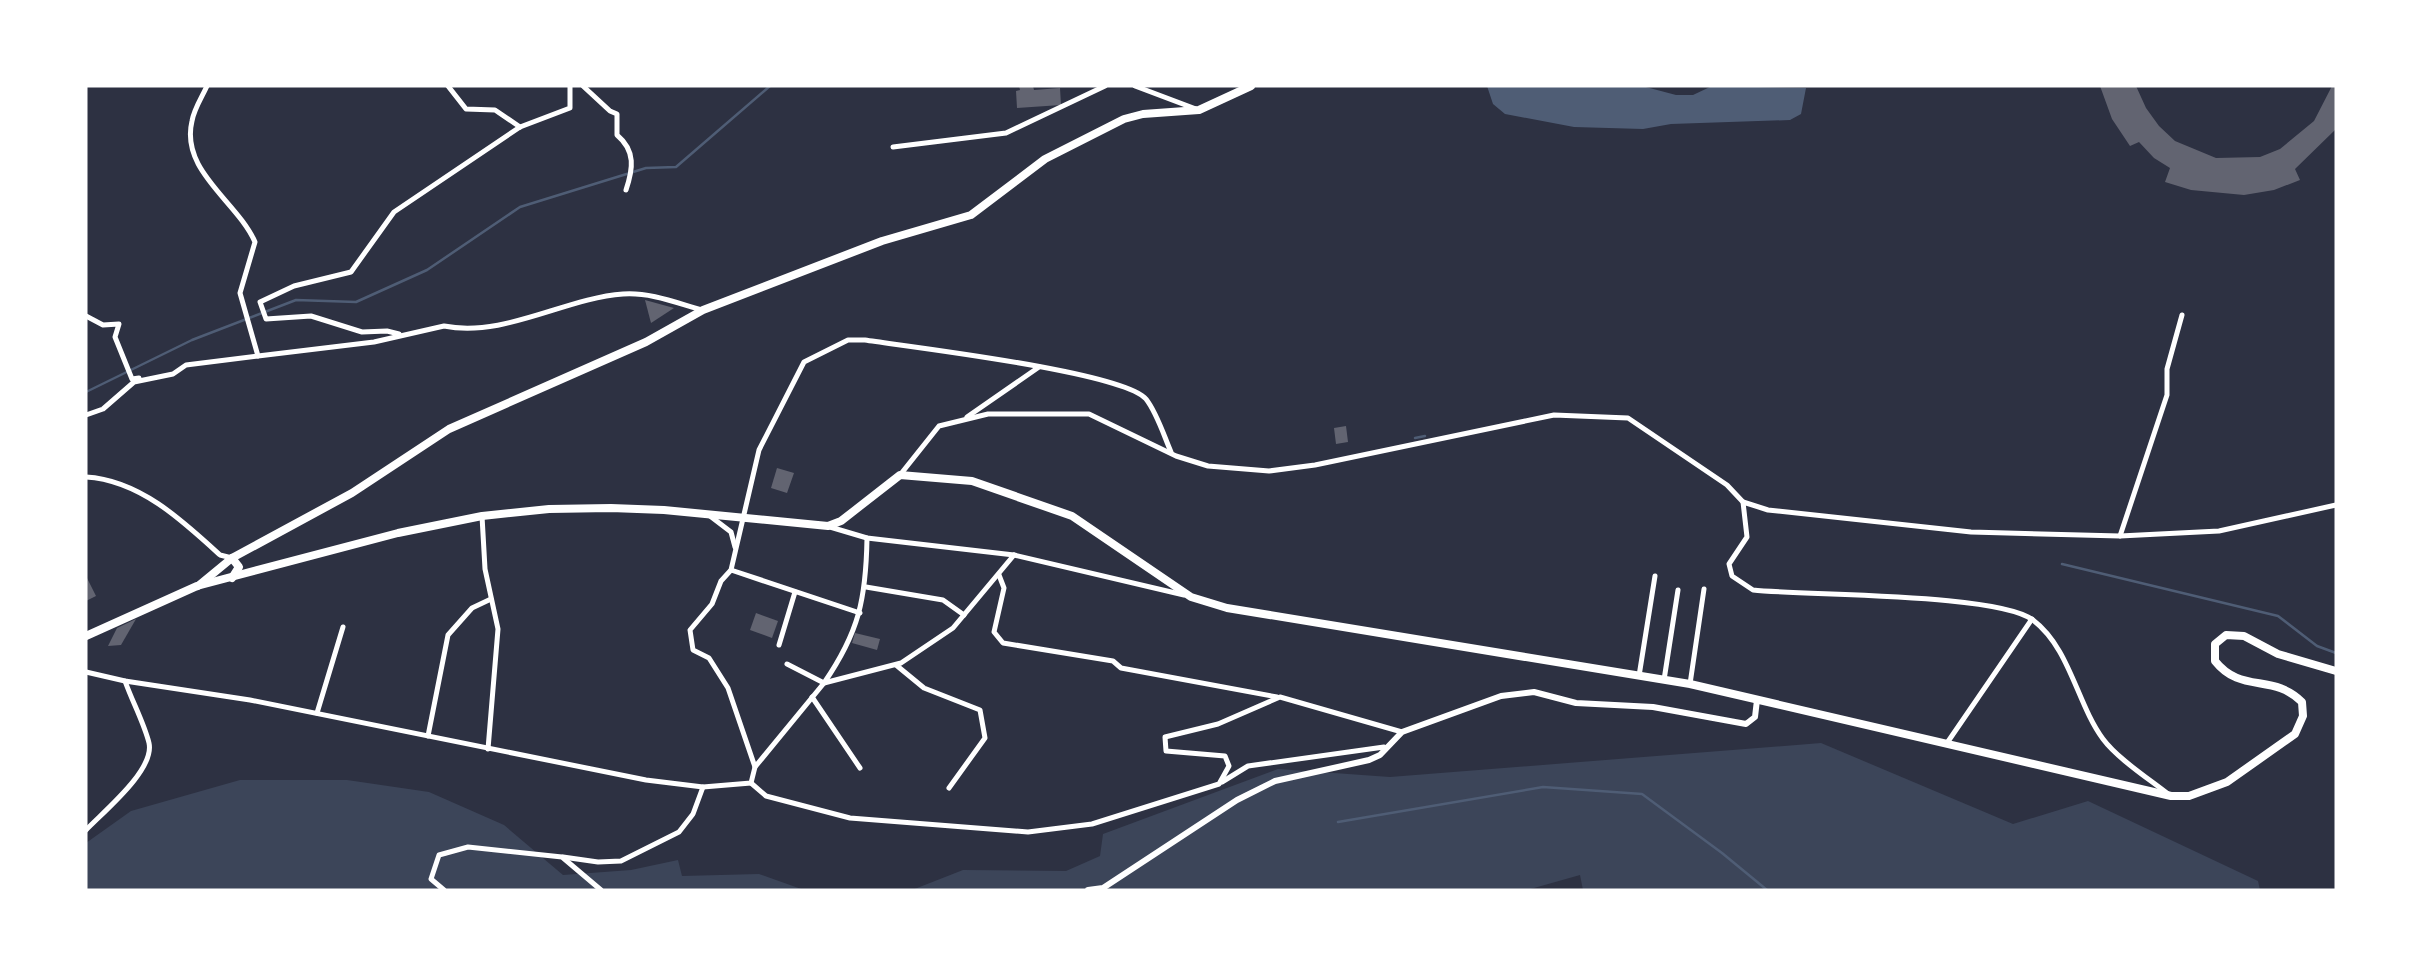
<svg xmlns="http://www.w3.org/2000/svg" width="2422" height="976" font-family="'Golos Text',sans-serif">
<rect width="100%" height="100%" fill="#2d3142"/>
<!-- green -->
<g fill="#3c4559">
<path d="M 1821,743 L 2013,824 L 2088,801 L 2258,881 L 2260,890 L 1583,890 L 1580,875 L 1527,890 L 912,890 L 963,870 L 1066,871 L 1100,856 L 1103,834 L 1278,769 L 1390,777 Z"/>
<path d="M 240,780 L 347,780 L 429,792 L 504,825 L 563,875 L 631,870 L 678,860 L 682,876 L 759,874 L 804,890 L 86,890 L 86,843 L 131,811 Z"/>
</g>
<!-- water -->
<path fill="#4f5d75" d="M 1487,86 L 1642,86 L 1676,95 L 1693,95 L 1712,86 L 1806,88 L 1801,114 L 1790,120 L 1671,124 L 1643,129 L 1574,127 L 1505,114 L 1493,104 Z"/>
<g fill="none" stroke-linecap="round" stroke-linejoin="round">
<!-- stream -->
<g stroke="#4f5d75" stroke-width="2.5">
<path d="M 86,392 L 192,340 L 296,300 L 356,302 L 427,270 L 520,207 L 646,168 L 676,167 L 770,86"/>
<path d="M 1415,438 L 1425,436"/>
<path d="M 2062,564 L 2278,616 L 2317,646 L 2336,653"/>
<path d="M 1338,822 L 1543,787 L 1642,794 L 1722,853 L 1767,890"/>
</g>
</g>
<!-- building -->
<g fill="#626471">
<path d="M 1019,86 L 1033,86 L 1034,90 L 1060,88 L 1061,105 L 1017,108 L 1016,91 L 1020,90 Z"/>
<path d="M 2100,86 L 2136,86 L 2146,108 L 2159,126 L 2175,141 L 2216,158 L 2260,157 L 2280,149 L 2314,121 L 2332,86 L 2336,86 L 2336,129 L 2295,169 L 2300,180 L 2274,190 L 2244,195 L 2191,190 L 2165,182 L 2170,168 L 2154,158 L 2139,142 L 2130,146 L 2112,119 Z"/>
<path d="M 645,300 L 674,308 L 651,323 Z"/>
<path d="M 1346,426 L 1348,442 L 1336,444 L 1334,428 Z"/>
<path d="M 777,468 L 794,473 L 787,493 L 771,488 Z"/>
<path d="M 86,576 L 96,596 L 86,601 Z"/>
<path d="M 756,613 L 778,621 L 772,638 L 750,630 Z"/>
<path d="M 136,619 L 121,645 L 108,646 L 117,628 Z"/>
<path d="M 855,633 L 880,639 L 877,650 L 852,643 Z"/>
</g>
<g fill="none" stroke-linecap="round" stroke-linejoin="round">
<!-- minor -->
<g stroke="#fff" stroke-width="5">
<path d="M 207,86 C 202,97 194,109 192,121 C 180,171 237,201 255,242 L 240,293 L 258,356 L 374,342 L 444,326 C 504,338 565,298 623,294 C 650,292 677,303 702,310"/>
<path d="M 448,86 L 466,109 L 495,110 L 520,127"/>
<path d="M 583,86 L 610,111 L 617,114 L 617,135 C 636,151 633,169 626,190"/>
<path d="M 1135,86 L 1196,109"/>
<path d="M 893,147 L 1006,133 L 1105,86"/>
<path d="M 86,316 L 103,325 L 119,324 L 115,337 L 132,379 L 139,378"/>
<path d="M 399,334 L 387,331 L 362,332 L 311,316 L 266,319 L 260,302 L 294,286 L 351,272 L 394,212 L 520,127 L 570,108 L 570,86"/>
<path d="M 86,415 L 103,409 L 134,382 L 173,374 L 186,365 L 258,356"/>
<path d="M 967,417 L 1039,367"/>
<path d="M 900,475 L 939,426 L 988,414 L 1089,414 L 1176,456 L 1208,466 L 1269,471 L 1315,465 L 1554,415 L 1628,418 L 1727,485 L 1743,502 L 1747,537 L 1729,564 L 1732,576 L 1753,590 C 1808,596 1997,593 2033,620 C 2070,648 2077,704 2103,739 C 2117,758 2149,779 2168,794"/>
<path d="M 86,477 C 139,480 182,520 220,555 L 232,558"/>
<path d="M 1743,502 L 1768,510 L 1971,532 L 2120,536 L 2219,531 L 2336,505"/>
<path d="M 482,516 L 485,569 L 498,629 L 488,749"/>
<path d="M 710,516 L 731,532 L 735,547"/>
<path d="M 830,527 L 867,538 L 1014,555 L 1184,595"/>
<path d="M 2120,536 L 2167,395 L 2167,369 L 2182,315"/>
<path d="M 731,570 L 860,613"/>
<path d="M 999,575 L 1004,588 L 994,632 L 1003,643 L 1113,661 L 1121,668 L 1277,697"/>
<path d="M 866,587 L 943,600 L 964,615"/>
<path d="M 779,645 L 795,592"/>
<path d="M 787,664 L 824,683 C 859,632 866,599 867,538"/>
<path d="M 896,665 L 924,688 L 980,710 L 985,738 L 949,788"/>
<path d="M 86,672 L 125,681 L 250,700 L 646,780 L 703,787 L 751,783 L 755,767 L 728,688 L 709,658 L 693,650 L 690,630 L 712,604 L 721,581 L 731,570 L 759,450 L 804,362 L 848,340 L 865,340 C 911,347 1123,372 1146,399 C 1157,413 1164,436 1171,452"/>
<path d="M 1639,676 L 1655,576"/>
<path d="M 1664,680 L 1678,590"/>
<path d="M 1690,684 L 1704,589"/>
<path d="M 812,697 L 860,768"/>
<path d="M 317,713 L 343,627"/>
<path d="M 428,736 L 448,635 L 472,608 L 491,599"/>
<path d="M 1947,743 L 2032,619"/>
<path d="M 755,767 L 824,683 L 901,663 L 953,628 L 1014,555"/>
<path d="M 1222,782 L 1248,766 L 1384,747"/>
<path d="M 751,783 L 766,796 L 850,818 L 1028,832 L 1092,824 L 1219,784 L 1229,766 L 1225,756 L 1166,751 L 1165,737 L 1218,724 L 1280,697 L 1402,732"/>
<path d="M 86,830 C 103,812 155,770 149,743 C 144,723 132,701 125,681"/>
<path d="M 563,857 L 598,862 L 621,861 L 679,832 L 693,814 L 703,787"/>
<path d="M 444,890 L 431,879 L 439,855 L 468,847 L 562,857 L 601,890"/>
</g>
<!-- tertiary -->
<path stroke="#fff" stroke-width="6" d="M 1088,890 L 1103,888 L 1237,800 L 1275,781 L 1369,760 L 1380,755 L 1402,732 L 1501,696 L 1534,692 L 1576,703 L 1653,707 L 1746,724 L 1755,717 L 1757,700"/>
<!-- primary -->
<g stroke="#fff" stroke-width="8">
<path d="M 198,586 L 232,558 L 352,493 L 449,429 L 646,342 L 703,310 L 882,241 L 971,215 L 1045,159 L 1124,119 L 1143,114 L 1199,110 L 1251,86"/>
<path d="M 86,636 L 197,586 L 398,533 L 482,516 L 549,509 L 611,508 L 664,510 L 828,526 L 841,521 L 900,475 L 972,481 L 1072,516 L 1191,597 L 1227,608 L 1690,684 L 2171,796 L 2189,796 L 2227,782 L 2295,734 L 2303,716 L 2302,702 C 2273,673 2241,694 2215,661 L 2215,644 L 2226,635 L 2244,636 L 2278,654 L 2336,671"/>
</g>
<!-- trunk -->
<path stroke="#fff" stroke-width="8" d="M 232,558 L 239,567 L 232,578"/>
</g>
<!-- border -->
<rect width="2422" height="976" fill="none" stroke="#ffffff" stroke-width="175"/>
</svg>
